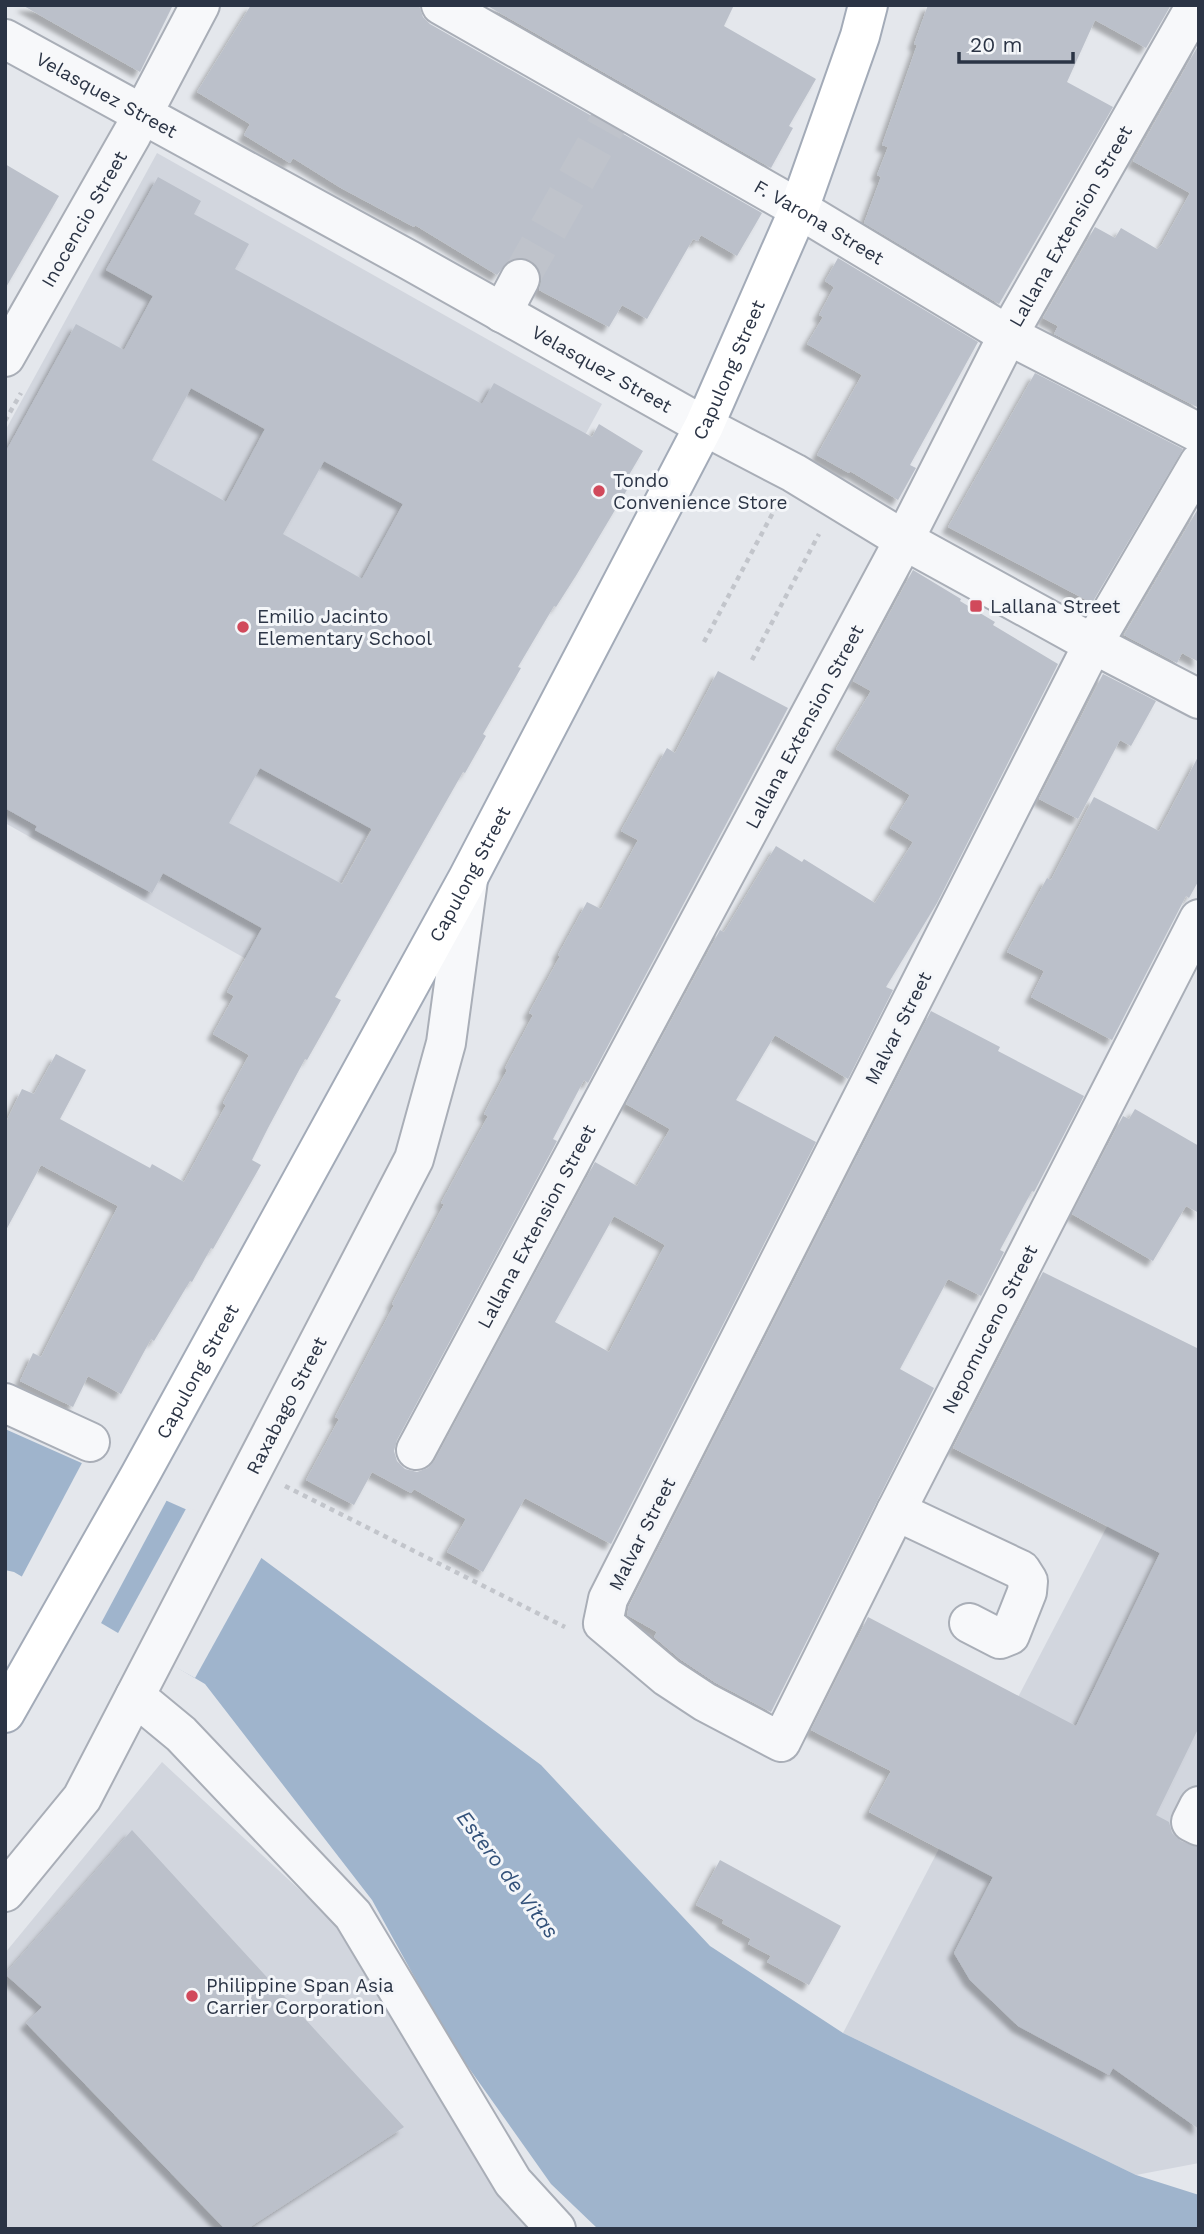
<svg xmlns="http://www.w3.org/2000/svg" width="1204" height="2234" font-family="'Work Sans',sans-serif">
<defs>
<filter id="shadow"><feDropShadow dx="-6" dy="6" stdDeviation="2" flood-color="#0004"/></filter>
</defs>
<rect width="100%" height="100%" fill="#e4e7ec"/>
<!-- built -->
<g fill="#d2d6de">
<path d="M 157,153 L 602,404 L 287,982 L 5,823 L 5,431 Z"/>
<path d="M 1199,1350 L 1199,2163 L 1136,2175 L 843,2033 Z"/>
<path d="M 162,1762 L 331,1919 L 442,2101 L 540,2229 L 5,2229 L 5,1953 Z"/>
</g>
<!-- water -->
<path fill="#9fb4cc" d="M 5,1429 L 210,1520 L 541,1765 L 710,1946 L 843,2033 L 1136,2175 L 1199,2195 L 1199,2229 L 598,2229 L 551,2184 L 449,2040 L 372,1900 L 205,1684 L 14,1572 L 5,1570 Z"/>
<!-- pier -->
<g fill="#e4e7ec">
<path d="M 83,1461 L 168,1498 L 100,1625 L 20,1580 Z"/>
<path d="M 187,1507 L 212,1517 L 263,1555 L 195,1678 L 117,1635 Z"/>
</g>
<!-- building -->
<g fill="#bbc0ca" fill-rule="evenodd" filter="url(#shadow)">
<path d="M 22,5 L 173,5 L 140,72 Z"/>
<path d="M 251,5 L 419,5 L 423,17 L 430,24 L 762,213 L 737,256 L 701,235 L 698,241 L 693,239 L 647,319 L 622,305 L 609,327 L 539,290 L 542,278 L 538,267 L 530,259 L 520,257 L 509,260 L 497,275 L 415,225 L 414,227 L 341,188 L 293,158 L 290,163 L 244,135 L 250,124 L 197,92 Z"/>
<path d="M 486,5 L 734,5 L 724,26 L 816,79 L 789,126 L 793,128 L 771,168 Z"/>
<path d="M 928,5 L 1171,5 L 1146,48 L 1095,20 L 1067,82 L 1113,107 L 999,304 L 864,223 L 881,177 L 877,175 L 888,147 L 882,145 L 917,45 L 914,44 Z"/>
<path d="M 1199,44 L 1199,408 L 1054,334 L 1058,326 L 1043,318 L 1095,227 L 1115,238 L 1121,228 L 1157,249 L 1162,244 L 1190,193 L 1133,161 Z"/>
<path d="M 5,164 L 59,196 L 5,289 Z"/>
<path d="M 158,177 L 201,201 L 194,214 L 249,244 L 235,269 L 482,404 L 494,383 L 592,437 L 599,424 L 643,451 L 626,480 L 631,483 L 577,574 L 556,607 L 554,606 L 518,667 L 521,668 L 483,734 L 486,736 L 465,773 L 463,772 L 335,997 L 341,1000 L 307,1060 L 305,1059 L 268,1128 L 252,1160 L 261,1165 L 213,1249 L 211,1248 L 192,1282 L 190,1281 L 154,1341 L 151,1339 L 121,1394 L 88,1376 L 73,1407 L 20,1381 L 33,1353 L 41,1357 L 118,1206 L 41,1165 L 5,1232 L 5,1124 L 22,1089 L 34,1094 L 56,1054 L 86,1070 L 60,1119 L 150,1168 L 152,1164 L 184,1182 L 226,1105 L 223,1103 L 249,1055 L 213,1034 L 234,996 L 227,992 L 262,928 L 163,873 L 152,893 L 35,830 L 37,826 L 5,808 L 5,453 L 76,324 L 124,350 L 153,296 L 106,270 ZM 191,388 L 265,429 L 226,502 L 152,460 ZM 324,461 L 403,504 L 362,579 L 283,534 ZM 260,768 L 372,829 L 342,884 L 229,823 Z"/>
<path d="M 838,258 L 978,342 L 910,465 L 916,468 L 898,500 L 850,471 L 849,473 L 817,455 L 862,375 L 807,344 L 823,317 L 819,315 L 834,287 L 825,281 Z"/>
<path d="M 1035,373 L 1183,449 L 1092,603 L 948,527 Z"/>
<path d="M 1199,507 L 1199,662 L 1182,653 L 1177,663 L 1124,635 Z"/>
<path d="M 913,570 L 961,599 L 960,601 L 995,622 L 993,625 L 1058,664 L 937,903 L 886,987 L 893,990 L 848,1079 L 775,1035 L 736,1100 L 816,1142 L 611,1544 L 525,1498 L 483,1572 L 447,1552 L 466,1519 L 414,1489 L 411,1493 L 372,1472 L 354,1505 L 306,1480 L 339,1419 L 335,1417 L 394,1305 L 392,1304 L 444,1204 L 441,1203 L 488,1116 L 484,1114 L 507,1070 L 505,1068 L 533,1015 L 529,1013 L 560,956 L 558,955 L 587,902 L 601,909 L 638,840 L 621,831 L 667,748 L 675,753 L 718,671 L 788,708 L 588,1083 L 584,1080 L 553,1139 L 557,1141 L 397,1440 L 394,1451 L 397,1461 L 405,1469 L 417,1472 L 428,1468 L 435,1460 L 595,1162 L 637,1186 L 670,1129 L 626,1104 L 720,930 L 724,932 L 776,846 L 802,862 L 804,859 L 875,903 L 913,842 L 890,828 L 910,795 L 836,749 L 871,691 L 853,681 ZM 614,1216 L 665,1245 L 609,1352 L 555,1322 Z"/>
<path d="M 1103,674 L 1156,701 L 1131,746 L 1120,740 L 1078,819 L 1039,799 Z"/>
<path d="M 1199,755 L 1199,880 L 1189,898 L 1186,896 L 1112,1040 L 1031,997 L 1044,971 L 1007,952 L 1047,878 L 1051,880 L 1094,797 L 1159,831 Z"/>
<path d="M 931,1011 L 1000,1047 L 998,1051 L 1084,1096 L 1034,1192 L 1032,1191 L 1000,1250 L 1004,1252 L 981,1296 L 948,1279 L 900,1369 L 934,1388 L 771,1712 L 716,1683 L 680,1659 L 654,1637 L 657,1632 L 627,1615 L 629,1606 Z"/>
<path d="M 1135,1109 L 1199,1146 L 1199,1213 L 1186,1206 L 1153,1261 L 1072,1214 L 1123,1116 L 1129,1119 Z"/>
<path d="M 1043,1272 L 1199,1349 L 1199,1727 L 1156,1815 L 1169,1822 L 1172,1833 L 1181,1841 L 1199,1848 L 1199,2129 L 1113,2068 L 1109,2075 L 1018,2026 L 970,1980 L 954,1953 L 993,1877 L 869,1812 L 891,1771 L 811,1730 L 868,1617 L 1076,1726 L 1160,1553 L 953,1448 Z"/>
<path d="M 132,1830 L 404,2127 L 247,2229 L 225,2229 L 26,2023 L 42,2007 L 5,1974 Z"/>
<path d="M 720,1860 L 841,1926 L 809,1985 L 767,1962 L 771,1956 L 748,1944 L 751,1939 L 722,1923 L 724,1920 L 696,1905 Z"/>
</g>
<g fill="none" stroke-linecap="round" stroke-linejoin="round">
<!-- minor-tunnel -->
<path stroke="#bfc3cb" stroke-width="38" stroke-dasharray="38 19" stroke-linecap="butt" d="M 520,279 L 609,121"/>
<defs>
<g id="minor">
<path id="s1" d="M 441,5 L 799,209 L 1008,335 L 1199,433"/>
<path id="s2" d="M 5,39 L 409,260 L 704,426 L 794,473 L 904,540 L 1093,644 L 1199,699"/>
<path d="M 502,313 L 520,279"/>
<path id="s3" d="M 5,357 L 132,134 L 200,5"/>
<path id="s4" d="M 1199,463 L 1093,644 L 608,1599 L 603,1623 L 667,1677 L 705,1702 L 781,1742 L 896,1511 L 1199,919"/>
<path d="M 5,1403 L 90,1442"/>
<path id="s5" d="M 416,1450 L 904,540 L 1008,335 L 1196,5"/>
<path d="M 896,1511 L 1021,1570 L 1028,1581 L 1027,1592 L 1010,1635 L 1000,1639 L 969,1623"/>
<path d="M 135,1696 L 181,1734 L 353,1915 L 513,2182 L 556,2229"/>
<path d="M 1199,1806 L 1191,1822 L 1199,1826"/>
<path id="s6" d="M 5,1892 L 82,1798 L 414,1159 L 446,1043 L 468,880"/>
</g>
<g id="major">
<path id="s7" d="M 5,1713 L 140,1475 L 468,878 L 704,426 L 799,209 L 860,36 L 868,5"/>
</g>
</defs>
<!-- minor casing -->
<use href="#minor" stroke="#a9aeb7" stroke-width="42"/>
<!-- major casing -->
<use href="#major" stroke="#a3abb8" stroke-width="42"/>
<!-- path -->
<g stroke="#c2c5cb" stroke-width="4.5" stroke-dasharray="5 5" stroke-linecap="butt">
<path d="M 5,421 L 21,393"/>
<path d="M 704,642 L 777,505"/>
<path d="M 752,660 L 819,534"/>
<path d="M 285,1486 L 565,1627"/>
</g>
<!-- minor -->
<use href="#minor" stroke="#f7f8fa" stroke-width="38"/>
<!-- major -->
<use href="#major" stroke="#fff" stroke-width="38"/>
</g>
<!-- markers -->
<g fill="#d1495b" stroke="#f4f6f9" stroke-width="2.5">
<circle cx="599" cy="491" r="7"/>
<rect x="969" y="599" width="14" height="14" rx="3.5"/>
<circle cx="243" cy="627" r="7"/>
<circle cx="192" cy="1996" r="7"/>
</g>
<g text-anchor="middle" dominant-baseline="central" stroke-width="6" stroke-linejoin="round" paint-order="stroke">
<!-- street labels -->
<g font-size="19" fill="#2b3445" stroke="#f4f6f9">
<text stroke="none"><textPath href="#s2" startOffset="116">Velasquez Street</textPath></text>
<text stroke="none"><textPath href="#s3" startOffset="159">Inocencio Street</textPath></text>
<text stroke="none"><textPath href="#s1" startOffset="436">F. Varona Street</textPath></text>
<text stroke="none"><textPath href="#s5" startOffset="1388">Lallana Extension Street</textPath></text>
<text stroke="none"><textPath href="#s2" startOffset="682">Velasquez Street</textPath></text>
<text stroke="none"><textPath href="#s7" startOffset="1526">Capulong Street</textPath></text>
<text stroke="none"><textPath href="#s5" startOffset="821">Lallana Extension Street</textPath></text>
<text stroke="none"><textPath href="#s7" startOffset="959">Capulong Street</textPath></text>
<text transform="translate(898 1028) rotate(-63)">Malvar Street</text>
<text stroke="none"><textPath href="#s5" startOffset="254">Lallana Extension Street</textPath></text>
<text stroke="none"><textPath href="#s4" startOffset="1983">Nepomuceno Street</textPath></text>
<text stroke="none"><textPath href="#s7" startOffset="392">Capulong Street</textPath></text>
<text stroke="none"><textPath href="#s6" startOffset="564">Raxabago Street</textPath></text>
<text transform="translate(642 1534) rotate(-63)">Malvar Street</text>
</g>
<!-- poi labels -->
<g font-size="19" fill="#2b3445" stroke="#f4f6f9" text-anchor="start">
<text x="613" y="480">Tondo<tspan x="613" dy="22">Convenience Store</tspan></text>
<text x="990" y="606">Lallana Street</text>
<text x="257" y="616">Emilio Jacinto<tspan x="257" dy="22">Elementary School</tspan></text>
<text x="206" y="1985">Philippine Span Asia<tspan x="206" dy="22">Carrier Corporation</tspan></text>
</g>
<!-- water labels -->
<g font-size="21" font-style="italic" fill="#34527a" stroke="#f4f6f9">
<text transform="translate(508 1874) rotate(53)">Estero de Vitas</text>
</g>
</g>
<!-- border -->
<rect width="1204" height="2234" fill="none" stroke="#2b3445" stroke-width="14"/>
<!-- scale -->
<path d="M959 52v10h114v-10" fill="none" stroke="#2b3445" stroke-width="3.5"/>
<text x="970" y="52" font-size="21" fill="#2b3445" stroke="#f4f6f9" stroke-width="5" paint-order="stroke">20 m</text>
</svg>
